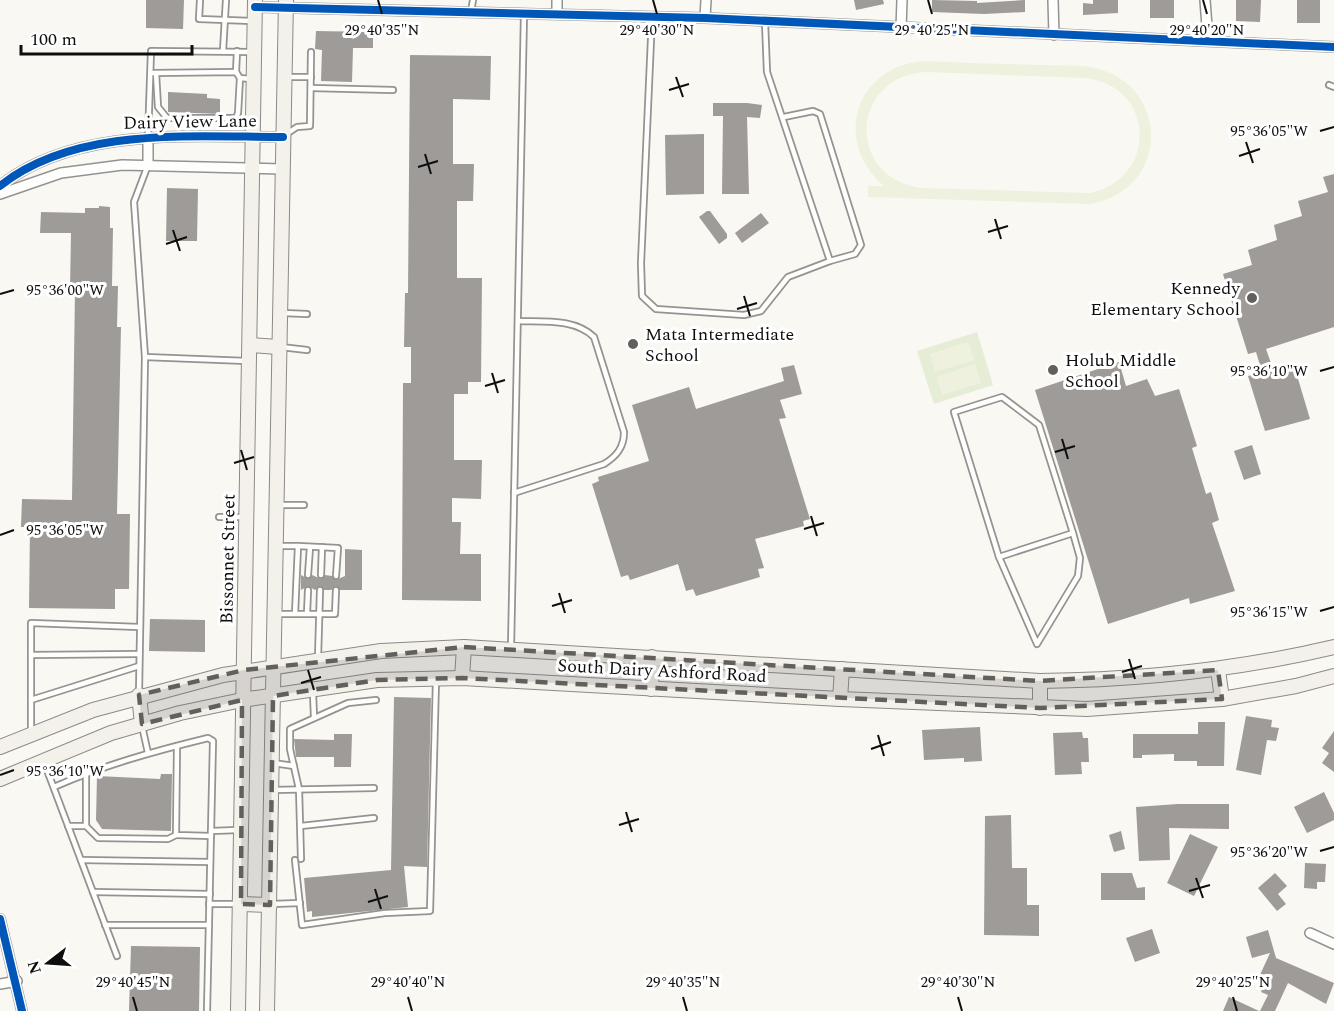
<svg xmlns="http://www.w3.org/2000/svg" width="1334" height="1011" font-family="Spectral,serif">
<rect width="100%" height="100%" fill="#faf8f3"/>
<!-- green -->
<path fill="#e6edd6" d="M 977,332 L 993,385 L 934,404 L 917,351 Z"/>
<!-- pitch -->
<g fill="#eff1df" fill-rule="evenodd">
<path d="M 926,61 C 966,63 1006,64 1046,65 C 1065,66 1087,64 1105,71 C 1140,83 1159,121 1148,156 C 1140,183 1117,199 1091,204 L 868,197 L 868,186 L 884,186 C 831,141 856,64 926,61 ZM 926,72 L 1085,78 C 1155,85 1159,178 1090,193 L 922,188 C 846,179 849,76 926,72 Z"/>
<path d="M 968,342 L 974,360 L 935,372 L 930,354 Z"/>
<path d="M 975,364 L 981,383 L 942,395 L 937,377 Z"/>
</g>
<!-- building -->
<g fill="#9e9b98">
<path d="M 146,0 L 184,0 L 183,29 L 146,28 Z"/>
<path d="M 854,0 L 883,0 L 884,4 L 856,10 Z"/>
<path d="M 932,0 L 977,1 L 977,3 L 1025,0 L 1025,12 L 984,14 L 932,12 Z"/>
<path d="M 1093,0 L 1118,0 L 1118,13 L 1083,15 L 1083,3 L 1093,4 Z"/>
<rect x="1150" y="0" width="24" height="18"/>
<path d="M 1236,0 L 1261,0 L 1260,22 L 1236,21 Z"/>
<rect x="1297" y="0" width="23" height="23"/>
<path d="M 316,31 L 373,32 L 373,48 L 353,48 L 352,82 L 321,81 L 322,50 L 315,49 Z"/>
<path d="M 410,55 L 491,56 L 490,100 L 453,99 L 453,164 L 474,164 L 473,201 L 457,201 L 457,278 L 482,278 L 481,382 L 468,382 L 468,394 L 454,394 L 454,460 L 482,460 L 481,499 L 452,498 L 452,522 L 461,522 L 460,554 L 481,554 L 481,601 L 402,600 L 403,383 L 411,383 L 411,347 L 404,347 L 405,293 L 408,293 Z"/>
<path d="M 168,92 L 207,94 L 207,98 L 220,99 L 220,114 L 168,112 Z"/>
<path d="M 713,103 L 747,103 L 762,105 L 760,118 L 747,117 L 749,194 L 722,194 L 723,116 L 713,116 Z"/>
<path d="M 704,134 L 704,194 L 666,195 L 665,135 Z"/>
<path d="M 1334,174 L 1334,327 L 1266,349 L 1273,369 L 1293,362 L 1310,419 L 1265,431 L 1248,376 L 1262,372 L 1256,352 L 1248,354 L 1223,274 L 1252,265 L 1248,250 L 1277,240 L 1274,225 L 1302,216 L 1298,201 L 1328,192 L 1323,177 Z"/>
<path d="M 167,188 L 198,189 L 197,241 L 166,241 Z"/>
<path d="M 99,206 L 110,207 L 110,228 L 113,228 L 112,286 L 118,286 L 117,327 L 121,327 L 117,514 L 130,514 L 129,589 L 115,589 L 115,609 L 29,608 L 30,527 L 21,527 L 22,499 L 72,500 L 75,290 L 70,290 L 71,233 L 40,233 L 41,212 L 85,213 L 85,208 L 99,208 Z"/>
<path d="M 707,211 L 710,211 L 727,234 L 727,238 L 719,244 L 699,217 Z"/>
<path d="M 761,213 L 769,223 L 742,243 L 735,233 Z"/>
<path d="M 1119,362 L 1126,386 L 1147,379 L 1155,396 L 1179,389 L 1197,446 L 1192,448 L 1206,494 L 1211,492 L 1219,520 L 1212,523 L 1235,591 L 1190,604 L 1189,598 L 1108,624 L 1035,390 Z"/>
<path d="M 794,365 L 802,394 L 780,400 L 786,418 L 779,419 L 810,519 L 803,521 L 804,526 L 755,539 L 764,568 L 758,569 L 760,577 L 696,596 L 693,589 L 686,591 L 678,564 L 630,580 L 628,575 L 621,577 L 592,484 L 599,481 L 598,477 L 649,461 L 632,405 L 689,387 L 696,409 L 784,381 L 781,368 Z"/>
<path d="M 1252,445 L 1261,474 L 1244,480 L 1234,451 Z"/>
<path d="M 345,549 L 362,550 L 362,590 L 340,590 L 336,586 L 331,590 L 324,590 L 320,586 L 315,590 L 308,586 L 301,590 L 301,575 L 308,579 L 312,575 L 321,579 L 325,575 L 332,576 L 336,580 L 345,576 Z"/>
<path d="M 150,619 L 205,620 L 205,652 L 149,651 Z"/>
<path d="M 394,697 L 431,698 L 427,867 L 404,866 L 408,907 L 312,917 L 312,911 L 307,912 L 304,878 L 391,870 Z"/>
<path d="M 1246,716 L 1272,720 L 1271,727 L 1279,728 L 1276,741 L 1267,740 L 1261,775 L 1236,770 Z"/>
<path d="M 1198,722 L 1225,722 L 1224,766 L 1197,766 L 1197,761 L 1174,761 L 1174,754 L 1142,755 L 1142,758 L 1133,758 L 1133,734 L 1198,734 Z"/>
<path d="M 980,727 L 982,761 L 964,762 L 964,758 L 924,760 L 922,730 Z"/>
<path d="M 1334,731 L 1334,772 L 1322,763 L 1329,753 L 1322,748 Z"/>
<path d="M 1082,732 L 1083,738 L 1088,738 L 1089,762 L 1081,762 L 1082,774 L 1055,775 L 1053,733 Z"/>
<path d="M 334,734 L 352,734 L 351,767 L 334,767 L 334,757 L 296,757 L 294,739 L 334,740 Z"/>
<path d="M 161,774 L 172,774 L 171,831 L 102,829 L 96,820 L 97,776 L 160,779 Z"/>
<path d="M 1324,792 L 1334,813 L 1334,820 L 1307,833 L 1294,807 Z"/>
<path d="M 1178,804 L 1229,804 L 1229,829 L 1169,828 L 1170,860 L 1139,861 L 1136,807 Z"/>
<path d="M 1011,815 L 1012,868 L 1027,868 L 1027,905 L 1039,905 L 1039,936 L 984,935 L 985,816 Z"/>
<path d="M 1121,831 L 1125,849 L 1114,852 L 1109,835 Z"/>
<path d="M 1190,834 L 1218,847 L 1194,896 L 1167,883 Z"/>
<path d="M 1305,863 L 1326,864 L 1325,882 L 1317,882 L 1317,889 L 1304,888 Z"/>
<path d="M 1101,873 L 1132,873 L 1137,888 L 1145,887 L 1145,900 L 1101,900 Z"/>
<path d="M 1275,873 L 1287,886 L 1278,894 L 1286,904 L 1277,911 L 1258,888 Z"/>
<path d="M 1152,929 L 1160,953 L 1135,962 L 1126,938 Z"/>
<path d="M 1268,930 L 1276,958 L 1334,983 L 1326,1004 L 1288,983 L 1275,1011 L 1260,1011 L 1268,995 L 1261,992 L 1266,981 L 1259,977 L 1270,953 L 1252,958 L 1246,937 Z"/>
<path d="M 131,946 L 200,947 L 199,1011 L 129,1011 Z"/>
<path d="M 1229,997 L 1259,1011 L 1223,1011 Z"/>
</g>
<g fill="none" stroke-linecap="round" stroke-linejoin="round">
<defs>
<g id="lane">
<path d="M 200,0 L 199,19 L 252,21"/>
<path d="M 471,12 L 473,0"/>
<path d="M 652,17 L 641,263 L 642,296 L 656,309 L 744,315 L 761,311 L 788,277 L 830,261 L 767,72 L 765,22"/>
<path d="M 223,51 L 226,0"/>
<path d="M 236,72 L 237,51"/>
<path d="M 153,73 L 236,72 L 240,78 L 251,79"/>
<path d="M 156,73 L 158,107 L 167,118 L 236,118 L 238,113 L 240,78"/>
<path d="M 287,77 L 311,77"/>
<path d="M 1329,85 L 1334,87"/>
<path d="M 311,88 L 393,90"/>
<path d="M 784,117 L 813,111 L 820,114 L 861,245 L 855,254 L 830,261"/>
<path d="M 285,135 L 297,127 L 310,126 L 311,52"/>
<path d="M 148,138 L 151,51 L 251,52"/>
<path d="M 283,313 L 307,314"/>
<path d="M 281,347 L 307,350"/>
<path d="M 145,357 L 247,361"/>
<path d="M 1002,397 L 1039,425 L 1073,533 L 999,557 L 954,412 Z"/>
<path d="M 514,493 L 604,464 C 617,456 624,447 624,432 L 594,337 C 574,318 543,322 518,321"/>
<path d="M 279,505 L 304,505"/>
<path d="M 219,517 L 243,517"/>
<path d="M 298,546 L 338,548 L 336,576"/>
<path d="M 999,557 L 1037,644 L 1078,576 L 1080,558 L 1073,533"/>
<path d="M 308,575 L 310,547"/>
<path d="M 321,575 L 322,547"/>
<path d="M 277,614 L 295,614 L 298,546 L 278,546"/>
<path d="M 295,614 L 335,614 L 336,590"/>
<path d="M 307,614 L 308,590"/>
<path d="M 511,647 L 524,14"/>
<path d="M 31,655 L 139,654"/>
<path d="M 318,658 L 320,590"/>
<path d="M 139,666 L 31,700 L 31,623 L 139,627"/>
<path d="M 139,693 L 145,357 L 134,202 L 148,165"/>
<path d="M 313,693 L 314,717"/>
<path d="M 31,700 L 31,733"/>
<path d="M 142,726 L 148,753"/>
<path d="M 177,746 L 176,835 L 211,836"/>
<path d="M 44,762 L 117,956"/>
<path d="M 273,763 L 294,766"/>
<path d="M 54,787 C 104,765 155,751 208,738 L 213,741 L 207,1011"/>
<path d="M 272,790 L 374,788"/>
<path d="M 68,826 L 86,826 L 86,773"/>
<path d="M 86,826 L 98,838 L 168,839 L 176,835"/>
<path d="M 301,826 L 374,818"/>
<path d="M 211,831 L 238,830"/>
<path d="M 301,859 L 299,789 L 290,749 L 290,729 L 348,703 L 376,700"/>
<path d="M 81,860 L 210,862"/>
<path d="M 295,860 L 302,925 L 385,913 L 430,911 L 436,680"/>
<path d="M 93,892 L 210,894"/>
<path d="M 209,904 L 237,904"/>
<path d="M 272,904 L 300,903"/>
<path d="M 105,925 L 209,925"/>
</g>
<g id="street">
<path d="M 1053,0 L 1054,35"/>
<path d="M 1205,0 L 1208,40"/>
<path d="M 255,7 L 705,18 L 1334,47"/>
<path d="M 557,13 L 557,0"/>
<path d="M 705,18 L 706,0"/>
<path d="M 901,29 L 902,0"/>
<path d="M 148,138 L 148,165"/>
<path d="M 0,186 C 75,126 192,137 283,137"/>
<path d="M 0,194 L 61,173 L 122,165 L 282,169"/>
<path d="M 0,919 L 22,1011"/>
<path d="M 1310,933 L 1334,944"/>
<path d="M 0,984 L 17,981"/>
</g>
<g id="secondary">
<path d="M 250,345 L 278,347"/>
<path d="M 1218,670 L 1222,699"/>
<path d="M 462,678 L 464,647"/>
<path d="M 651,689 L 652,657"/>
<path d="M 139,695 L 142,724"/>
<path d="M 840,699 L 842,669"/>
<path d="M 1040,708 L 1040,681"/>
<path d="M 0,747 L 93,710 L 223,675 L 381,651 L 464,647 L 1040,681 C 1140,680 1237,670 1334,647"/>
<path d="M 0,779 L 111,733 L 180,713 L 242,700 L 377,680 L 462,678 L 840,699 L 1087,709 L 1222,699 L 1296,686 L 1334,676"/>
<path d="M 241,904 L 270,905"/>
<path d="M 238,1011 L 255,0"/>
<path d="M 267,1011 L 286,0"/>
</g>
</defs>
<!-- lane casing -->
<use href="#lane" stroke="#949391" stroke-width="8"/>
<!-- street casing -->
<use href="#street" stroke="#949391" stroke-width="12"/>
<!-- secondary casing -->
<use href="#secondary" stroke="#8b8a88" stroke-width="16"/>
<!-- lane -->
<use href="#lane" stroke="#fefefd" stroke-width="4.5"/>
<!-- street -->
<use href="#street" stroke="#fefefd" stroke-width="9"/>
<!-- secondary -->
<use href="#secondary" stroke="#f4f1ea" stroke-width="14"/>
<defs>
<g id="cycleway">
<path d="M 255,7 L 705,18 L 1334,47"/>
<path d="M 0,186 C 75,126 192,137 283,137"/>
<path d="M 0,919 L 22,1011"/>
</g>
</defs>
<!-- cycleway casing -->
<use href="#cycleway" stroke="#fff" stroke-width="11"/>
<!-- cycleway -->
<use href="#cycleway" stroke="#0057b8" stroke-width="8"/>
</g>
<!-- marked area -->
<path fill="#61605e" fill-opacity="0.2" stroke="#61605e" stroke-width="4.5" stroke-dasharray="12 8" stroke-linejoin="round" d="M 464,647 L 1040,681 L 1218,670 L 1222,699 L 1040,708 L 462,678 L 377,680 L 273,696 L 270,905 L 241,904 L 242,700 L 142,724 L 139,695 L 244,670 Z"/>
<!-- ticks -->
<path fill="none" stroke="#0e0e0e" stroke-width="2" d="M 378,0 L 382,14M 653,0 L 657,14M 928,0 L 932,14M 1203,0 L 1207,14M 676,77 L 683,97M 669,90 L 689,84M 1320,131 L 1334,127M 1246,142 L 1253,163M 425,154 L 431,174M 1239,156 L 1260,149M 418,167 L 438,161M 995,219 L 1001,239M 173,230 L 180,251M 988,232 L 1008,226M 166,244 L 187,237M 0,294 L 14,290M 744,296 L 750,316M 737,309 L 757,303M 1320,371 L 1334,367M 492,373 L 498,393M 485,386 L 505,380M 1062,439 L 1068,459M 241,450 L 247,470M 1055,452 L 1075,446M 234,463 L 254,457M 811,516 L 817,536M 804,529 L 824,523M 0,535 L 14,530M 559,593 L 565,613M 552,606 L 572,600M 1320,611 L 1334,607M 1129,659 L 1135,679M 308,670 L 314,690M 1122,672 L 1142,666M 301,683 L 321,677M 878,735 L 884,756M 871,749 L 891,742M 0,775 L 14,770M 626,812 L 632,832M 619,825 L 639,819M 1320,851 L 1334,847M 1196,878 L 1203,898M 375,889 L 381,909M 1189,891 L 1210,885M 368,902 L 388,896M 133,997 L 137,1011M 408,997 L 412,1011M 683,997 L 687,1011M 958,997 L 962,1011M 1233,997 L 1237,1011"/>
<!-- markers -->
<g fill="#61605e" stroke="#fff" stroke-width="2">
<circle cx="1252" cy="298" r="6"/>
<circle cx="633" cy="344" r="6"/>
<circle cx="1053" cy="370" r="6"/>
</g>
<g text-anchor="middle" dominant-baseline="central" stroke-width="6" stroke-linejoin="round" paint-order="stroke">
<!-- street labels -->
<g font-size="18" fill="#0e0e0e" stroke="#fff">
<text transform="translate(190 122) rotate(-1)">Dairy View Lane</text>
<text transform="translate(228 559) rotate(-89)">Bissonnet Street</text>
<text transform="translate(662 671) rotate(3)">South Dairy Ashford Road</text>
</g>
<!-- poi labels -->
<g font-size="18" fill="#0e0e0e" stroke="#fff" text-anchor="start">
<text x="1240" y="288" text-anchor="end">Kennedy<tspan x="1240" dy="21">Elementary School</tspan></text>
<text x="645" y="334">Mata Intermediate<tspan x="645" dy="21">School</tspan></text>
<text x="1065" y="360">Holub Middle<tspan x="1065" dy="21">School</tspan></text>
</g>
</g>
<g font-size="15" text-anchor="middle" fill="#0e0e0e" stroke="#fff" stroke-width="6" stroke-linejoin="round" paint-order="stroke">
<text x="382" y="35">29°40'35"N</text>
<text x="657" y="35">29°40'30"N</text>
<text x="932" y="35">29°40'25"N</text>
<text x="1207" y="35">29°40'20"N</text>
<text x="1269" y="136">95°36'05"W</text>
<text x="65" y="295">95°36'00"W</text>
<text x="1269" y="376">95°36'10"W</text>
<text x="65" y="535">95°36'05"W</text>
<text x="1269" y="617">95°36'15"W</text>
<text x="65" y="776">95°36'10"W</text>
<text x="1269" y="857">95°36'20"W</text>
<text x="133" y="987">29°40'45"N</text>
<text x="408" y="987">29°40'40"N</text>
<text x="683" y="987">29°40'35"N</text>
<text x="958" y="987">29°40'30"N</text>
<text x="1233" y="987">29°40'25"N</text>
</g>
<!-- north arrow -->
<g transform="translate(48 963) rotate(253)" stroke="#ffffff" stroke-width="4.5" paint-order="stroke">
<path d="M0-4.5L10 22L0 15L-10 22Z" fill="#0e0e0e"/>
<text y="-9" font-size="16" font-weight="bold" text-anchor="middle" fill="#0e0e0e">N</text>
</g>
<!-- scale -->
<path d="M21 45v9h171v-9" fill="none" stroke="#0e0e0e" stroke-width="3"/>
<text x="30" y="45" font-size="18" fill="#0e0e0e" stroke="#ffffff" stroke-width="4.5" paint-order="stroke">100 m</text>
</svg>
